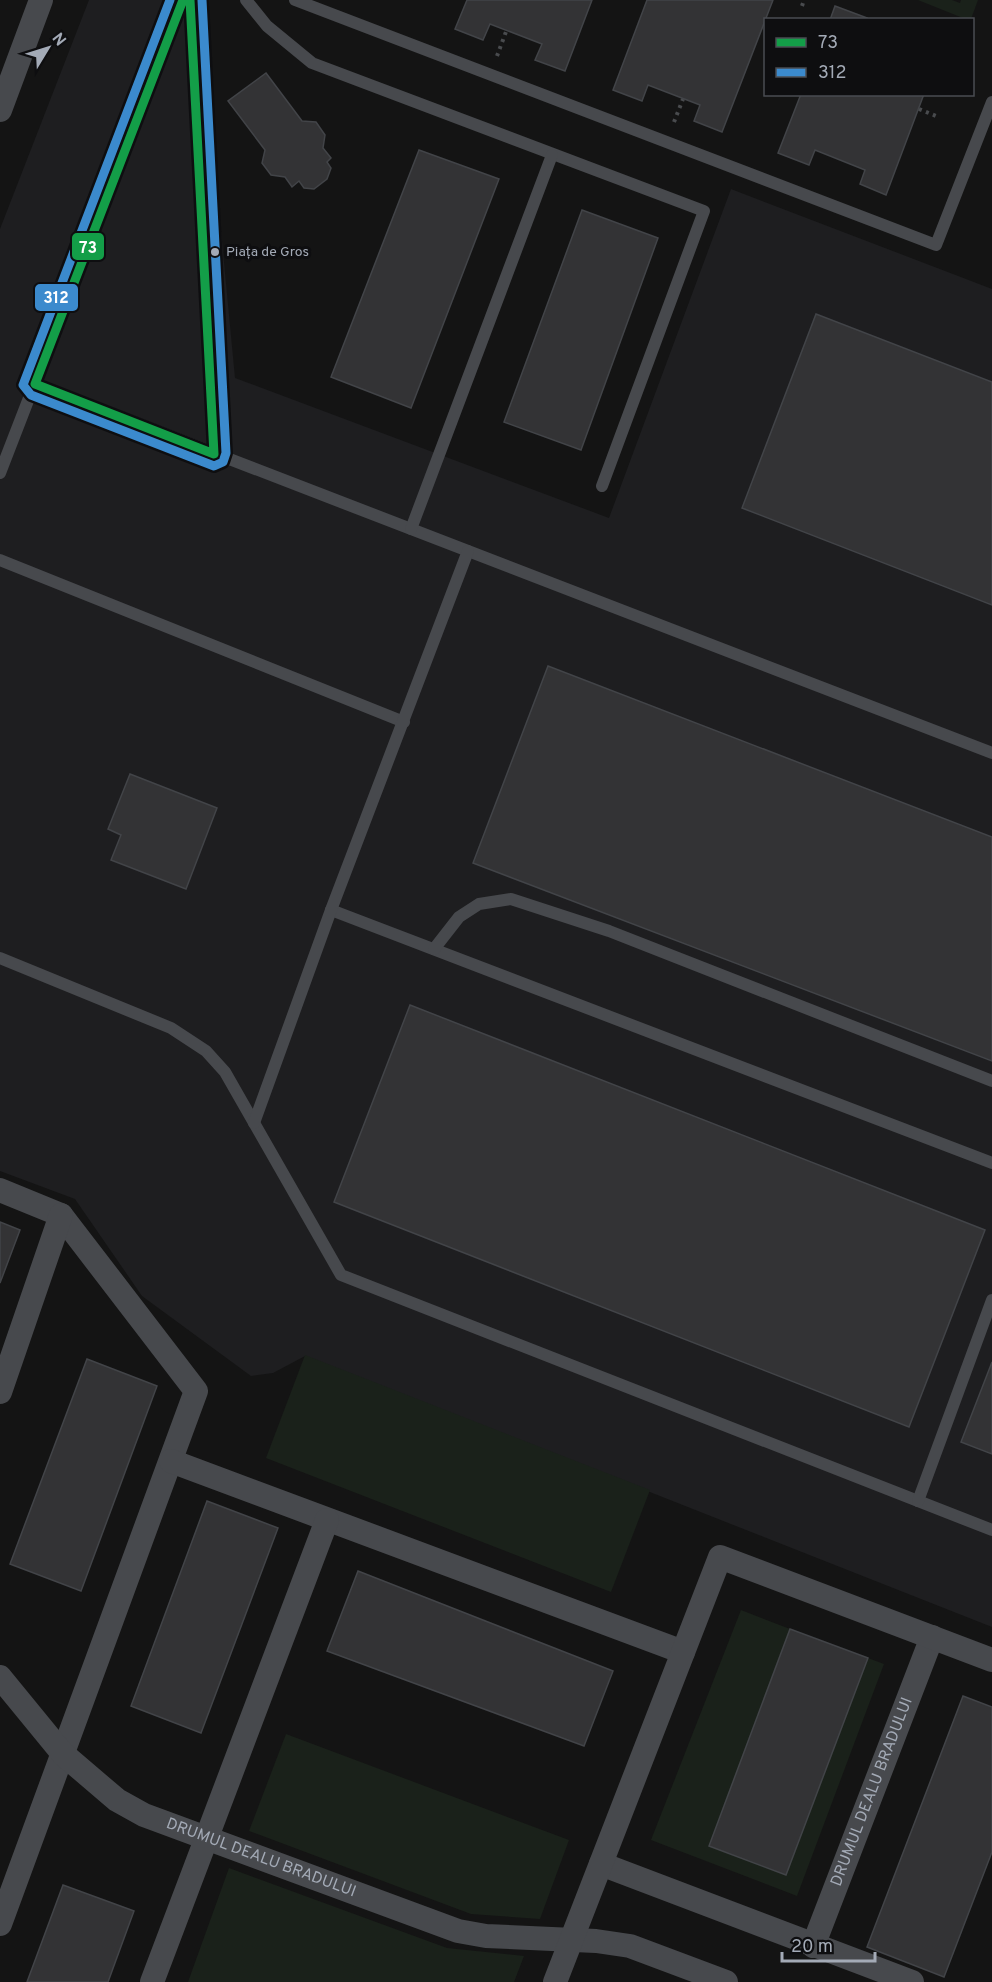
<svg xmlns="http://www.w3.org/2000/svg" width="992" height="1982" font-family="Overpass,sans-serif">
<rect width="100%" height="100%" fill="#141414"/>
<!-- built -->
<path fill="#1e1e20" d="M 89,0 L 199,0 L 235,378 L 609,518 L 731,189 L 992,289 L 992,1627 L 305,1356 L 273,1373 L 251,1376 L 142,1296 L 75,1199 L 0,1171 L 0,229 Z"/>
<!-- green -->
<g fill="#1a211a">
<path d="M 918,0 L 952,0 L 960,3 L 961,0 L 978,0 L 971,19 L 968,20 Z"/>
<path d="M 305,1355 L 650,1490 L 611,1592 L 266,1458 Z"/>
<path d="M 741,1610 L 790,1629 L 709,1846 L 786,1874 L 868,1658 L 884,1664 L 797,1896 L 651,1840 Z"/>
<path d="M 286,1734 L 569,1840 L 540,1919 L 471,1914 L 249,1831 Z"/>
<path d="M 229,1868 L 447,1948 L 524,1956 L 514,1982 L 188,1982 Z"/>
</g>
<!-- building -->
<g fill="#333335" stroke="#424448" stroke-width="1.5">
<path d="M 467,0 L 592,0 L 565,71 L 535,60 L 542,44 L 490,24 L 483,40 L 455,29 Z"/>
<path d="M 647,0 L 773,0 L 722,132 L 694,121 L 700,105 L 648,85 L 642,101 L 613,90 Z"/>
<path d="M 835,6 L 867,18 L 866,20 L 830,20 Z"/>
<path d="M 266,73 L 302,121 L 316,122 L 325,135 L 323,148 L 331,158 L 327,162 L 331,168 L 327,179 L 314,189 L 304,188 L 299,181 L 292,187 L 285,177 L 271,175 L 262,163 L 265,150 L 228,101 Z"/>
<path d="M 801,94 L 924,94 L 886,195 L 860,184 L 865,170 L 815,150 L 809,165 L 778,153 Z"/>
<path d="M 419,150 L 499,179 L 411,408 L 331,377 Z"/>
<path d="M 582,210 L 658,238 L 581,450 L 504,422 Z"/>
<path d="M 816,314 L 992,382 L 992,605 L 742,508 Z"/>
<path d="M 548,666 L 992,837 L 992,1061 L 473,863 Z"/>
<path d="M 130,774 L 217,808 L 186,889 L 111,860 L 121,835 L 108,829 Z"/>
<path d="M 410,1005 L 985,1230 L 909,1427 L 334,1202 Z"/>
<path d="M 0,1222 L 20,1230 L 0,1283 Z"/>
<path d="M 87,1359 L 157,1386 L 81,1591 L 10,1564 Z"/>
<path d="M 992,1362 L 992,1454 L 961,1442 Z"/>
<path d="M 207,1501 L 278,1528 L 201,1733 L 131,1706 Z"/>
<path d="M 358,1571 L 613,1671 L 584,1746 L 327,1651 Z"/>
<path d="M 790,1629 L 868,1658 L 786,1875 L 709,1846 Z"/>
<path d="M 963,1696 L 992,1707 L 992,1852 L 944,1977 L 867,1947 Z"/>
<path d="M 63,1885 L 134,1911 L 108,1982 L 27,1982 Z"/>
</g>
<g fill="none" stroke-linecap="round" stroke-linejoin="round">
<!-- path -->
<g stroke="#494b4e" stroke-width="4" stroke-dasharray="3 4.5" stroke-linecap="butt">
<path d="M 802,6 L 804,0"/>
<path d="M 497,56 L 507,29"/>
<path d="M 919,109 L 936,116"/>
<path d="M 674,122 L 683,99"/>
</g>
<!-- lane -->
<g stroke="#47494d" stroke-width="12">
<path d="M 190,0 L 214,454"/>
<path d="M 246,0 L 267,26 L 312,63 L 704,211 L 602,486"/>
<path d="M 295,0 L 936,245 L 992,102"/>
<path d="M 35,384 L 992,753"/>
<path d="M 0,473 L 183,0"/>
<path d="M 411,529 L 552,155"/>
<path d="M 0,560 L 404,722"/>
<path d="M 331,910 L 992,1163"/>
<path d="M 434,949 L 459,917 L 479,904 L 511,899 L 609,931 L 992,1081"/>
<path d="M 0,958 L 171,1028 L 206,1051 L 225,1072 L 341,1275 L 992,1530"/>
<path d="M 254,1123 L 331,910 L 468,551"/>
<path d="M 918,1501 L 992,1300"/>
</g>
<!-- street -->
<g stroke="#47494d" stroke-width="24">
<path d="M 0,110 L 41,0"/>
<path d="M 0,1190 L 61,1215 L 196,1391 L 0,1924"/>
<path d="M 0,1392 L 61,1215"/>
<path d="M 171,1461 L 683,1652"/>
<path id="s1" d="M 0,1677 L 63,1754 L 117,1800 L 144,1815 L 458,1931 L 486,1936 L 596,1941 L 630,1946 L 726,1982"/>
<path d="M 601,1864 L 912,1982"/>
<path id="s2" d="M 813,1946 L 932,1637"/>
<path d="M 152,1982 L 327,1520"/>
<path d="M 555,1982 L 720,1557 L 992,1660"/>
</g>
<defs>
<path id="bus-1" d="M 183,0 L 35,384 L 214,454 L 190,0"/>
<path id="bus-2" d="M 170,0 L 23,385 L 31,395 L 214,466 L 223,462 L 226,453 L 202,0"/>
</defs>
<!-- bus-1 casing -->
<use href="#bus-1" stroke="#0e0e10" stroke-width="14"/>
<!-- bus-2 casing -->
<use href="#bus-2" stroke="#0e0e10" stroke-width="14"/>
<!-- bus-1 -->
<use href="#bus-1" stroke="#139e48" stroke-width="9"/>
<!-- bus-2 -->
<use href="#bus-2" stroke="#3b8acd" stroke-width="9"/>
</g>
<!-- markers -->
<circle fill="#a3aab6" stroke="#0e0e10" stroke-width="2" cx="215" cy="252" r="5"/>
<g text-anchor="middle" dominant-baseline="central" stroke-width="6" stroke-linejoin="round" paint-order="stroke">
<!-- bus labels -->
<g font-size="14" fill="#a3aab6" stroke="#0e0e10" text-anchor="start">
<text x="226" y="252">Piața de Gros</text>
</g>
<!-- street labels -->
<g font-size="16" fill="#a3aab6" stroke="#0e0e10">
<text stroke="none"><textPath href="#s2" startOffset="165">DRUMUL DEALU BRADULUI</textPath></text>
<text stroke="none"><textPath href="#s1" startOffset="326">DRUMUL DEALU BRADULUI</textPath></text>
</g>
</g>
<g stroke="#0e0e10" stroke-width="2">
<rect x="71" y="232" width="34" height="29" rx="6" fill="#139e48"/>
<rect x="34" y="283" width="45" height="29" rx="6" fill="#3b8acd"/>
</g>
<g font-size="16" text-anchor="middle" font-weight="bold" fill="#fff">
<text x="88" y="253">73</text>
<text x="56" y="303">312</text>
</g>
<!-- legend -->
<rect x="764" y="18" width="210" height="78" fill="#0e0e10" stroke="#4a4c52" stroke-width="1.5"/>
<rect x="776" y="38" width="30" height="9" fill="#139e48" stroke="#4a4c52" stroke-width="1.5"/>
<text x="818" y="48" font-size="18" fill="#a3aab6">73</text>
<rect x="776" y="68" width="30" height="9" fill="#3b8acd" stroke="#4a4c52" stroke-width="1.5"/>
<text x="818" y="78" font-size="18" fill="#a3aab6">312</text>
<!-- north arrow -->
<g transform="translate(48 48) rotate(52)" stroke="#0e0e10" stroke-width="4.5" paint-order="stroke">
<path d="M0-4.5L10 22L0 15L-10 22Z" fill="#a3aab6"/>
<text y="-9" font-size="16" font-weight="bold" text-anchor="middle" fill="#a3aab6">N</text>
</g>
<!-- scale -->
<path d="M782 1952v9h93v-9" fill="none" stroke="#a3aab6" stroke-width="3"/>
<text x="791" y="1952" font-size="18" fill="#a3aab6" stroke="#0e0e10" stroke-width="4.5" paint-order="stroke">20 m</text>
</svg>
